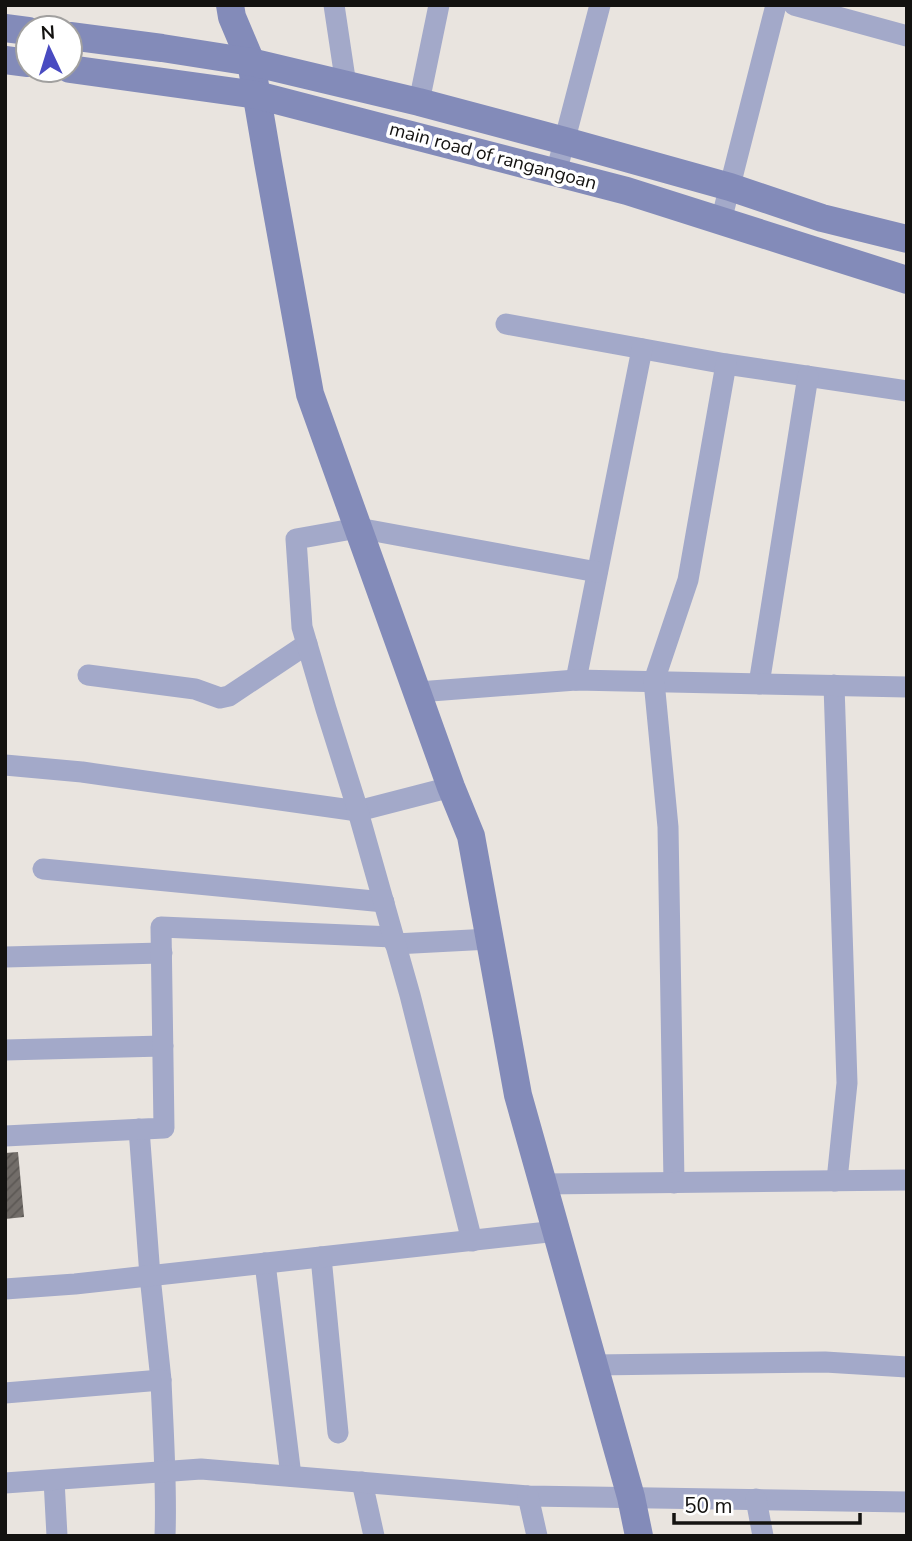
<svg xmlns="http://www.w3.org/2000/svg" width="912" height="1541" font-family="'Nunito Sans',sans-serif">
<defs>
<pattern id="building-hatch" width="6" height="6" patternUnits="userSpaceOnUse" patternTransform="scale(1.75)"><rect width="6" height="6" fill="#726d69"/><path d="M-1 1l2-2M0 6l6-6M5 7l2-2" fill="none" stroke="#5c5855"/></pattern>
</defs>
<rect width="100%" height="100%" fill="#e9e4df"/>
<!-- building -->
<path fill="url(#building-hatch)" d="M 18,1152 L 24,1217 L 5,1219 L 5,1153 Z"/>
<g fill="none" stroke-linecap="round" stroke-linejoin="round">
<!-- street -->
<g stroke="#a3a9c9" stroke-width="21">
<path d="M 334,5 L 346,85"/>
<path d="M 794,5 L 907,36"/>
<path d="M 419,102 L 439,5"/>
<path d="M 556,173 L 600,5"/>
<path d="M 721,221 L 776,5"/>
<path d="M 506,324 L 726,364 L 907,391"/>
<path d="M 88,675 L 195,689 L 220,698 L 229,696 L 307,644"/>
<path d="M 576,680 L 642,349"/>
<path d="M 759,684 L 808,376"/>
<path d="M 834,685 L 847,1083 L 837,1180 L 835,1181"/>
<path d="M 418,692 L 576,680 L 907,687"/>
<path d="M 5,765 L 82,772 L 358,811 L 451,787"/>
<path d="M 43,869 L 384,902"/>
<path d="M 395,944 L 490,939"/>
<path d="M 5,957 L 162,953"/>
<path d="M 5,1050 L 163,1046"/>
<path d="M 139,1129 L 150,1276 L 161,1380"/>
<path d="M 5,1136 L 164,1128 L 161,927 L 393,937"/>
<path d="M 674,1183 L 668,827 L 654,681 L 688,580 L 726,364"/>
<path d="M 543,1184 L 907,1180"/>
<path d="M 472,1241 L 410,995 L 355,801 L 326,709 L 302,627 L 296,539 L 358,528 L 597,572"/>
<path d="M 321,1257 L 338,1433"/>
<path d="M 265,1263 L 291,1476"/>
<path d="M 5,1289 L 75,1284 L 557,1231"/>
<path d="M 594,1365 L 825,1362 L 907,1367"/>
<path d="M 5,1393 L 161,1380 C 163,1432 167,1484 165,1536"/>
<path d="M 54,1480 L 57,1536"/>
<path d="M 362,1482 L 374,1536"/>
<path d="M 5,1483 L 201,1469 L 528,1496 L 907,1502"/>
<path d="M 528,1496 L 537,1536"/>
<path d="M 756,1499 L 763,1536"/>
</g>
<!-- secondary -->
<g stroke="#838bb9" stroke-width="28">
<path d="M 230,5 L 232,17 L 251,62 L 268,162 L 310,394 L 451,787 L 471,836 L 518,1095 L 631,1497 L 639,1536"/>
<path d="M 5,28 L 28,31"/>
<path d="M 70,36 L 162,48 L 251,62 L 419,102 L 565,141 L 730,187 L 822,218 L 907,239"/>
<path d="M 5,60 L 28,63"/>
<path d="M 70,69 L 257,95 L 627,191 L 907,280"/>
</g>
</g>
<g text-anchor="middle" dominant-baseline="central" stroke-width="7" stroke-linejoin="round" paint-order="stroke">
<!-- street labels -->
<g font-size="19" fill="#131210" stroke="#fff">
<text transform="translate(493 156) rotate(15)">main road of rangangoan</text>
</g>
</g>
<!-- border -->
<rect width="912" height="1541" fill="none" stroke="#131210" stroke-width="14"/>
<!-- north arrow -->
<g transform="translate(49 49) rotate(356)"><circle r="33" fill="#ffffff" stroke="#a1a09f" stroke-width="2"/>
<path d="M0-5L12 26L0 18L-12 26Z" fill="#494bc1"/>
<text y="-10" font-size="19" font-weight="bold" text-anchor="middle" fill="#131210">N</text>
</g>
<!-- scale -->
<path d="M674 1513v10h186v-10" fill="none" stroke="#131210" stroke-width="3.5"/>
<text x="684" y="1513" font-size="21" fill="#131210" stroke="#ffffff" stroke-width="5" paint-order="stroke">50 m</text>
</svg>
